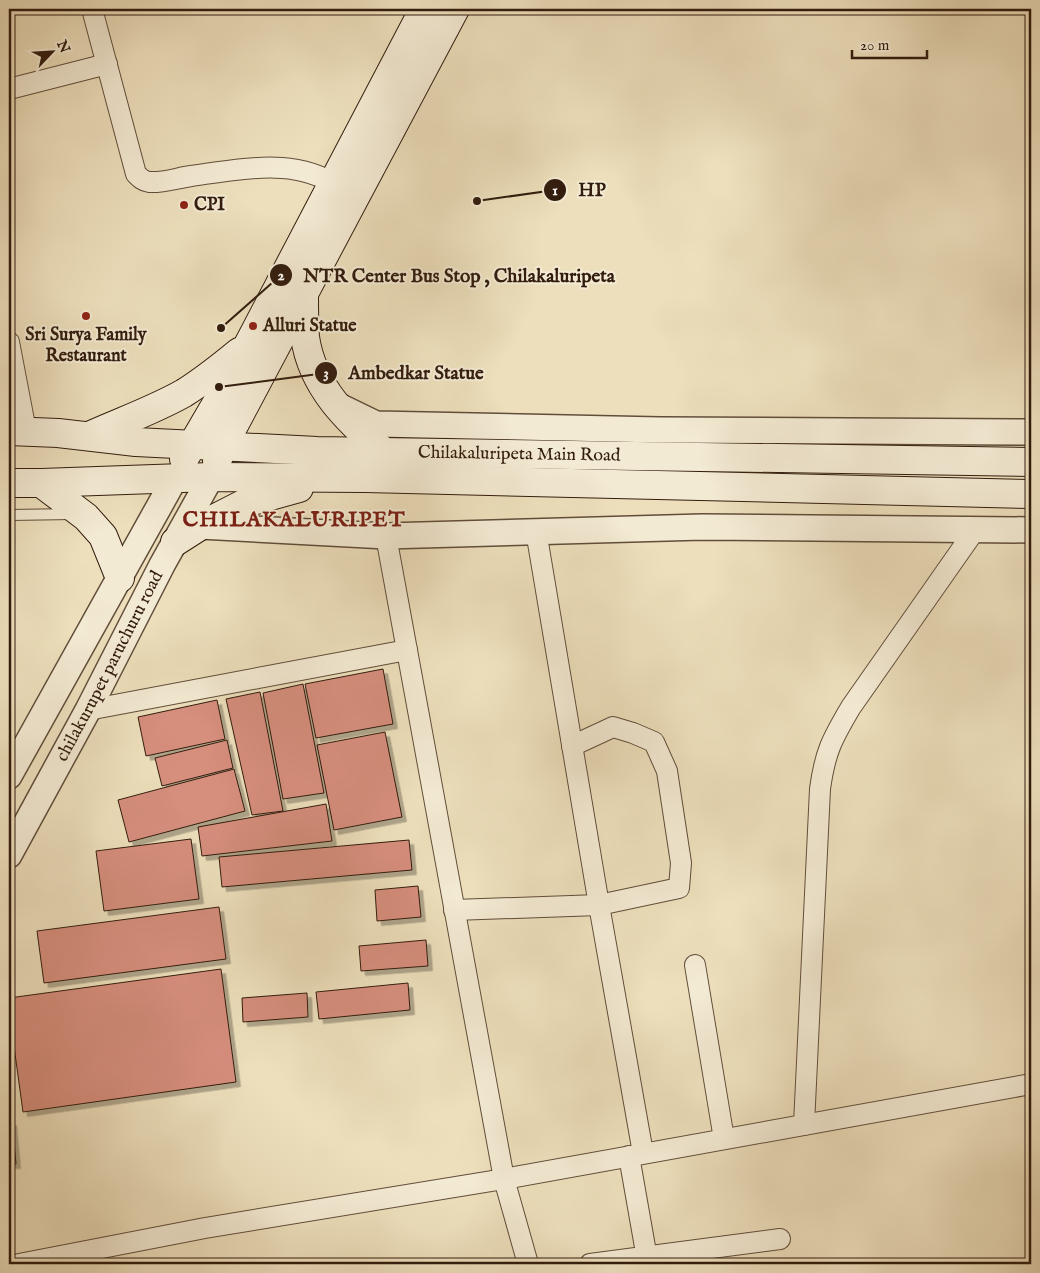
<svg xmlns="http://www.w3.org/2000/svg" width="1040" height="1273" font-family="'IM FELL English',serif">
<defs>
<filter id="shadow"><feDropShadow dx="4.5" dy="4.5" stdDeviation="0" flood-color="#0004"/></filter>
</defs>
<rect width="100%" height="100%" fill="#eddfbc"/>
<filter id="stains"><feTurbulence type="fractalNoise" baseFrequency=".004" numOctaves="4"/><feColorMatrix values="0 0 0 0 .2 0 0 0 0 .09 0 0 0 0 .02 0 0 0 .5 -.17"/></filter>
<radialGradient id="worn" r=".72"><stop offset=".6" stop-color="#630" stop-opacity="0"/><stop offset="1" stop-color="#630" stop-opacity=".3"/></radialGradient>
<!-- building -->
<g fill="#d68e7d" stroke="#321c0e" filter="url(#shadow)">
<path d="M 383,669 L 393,724 L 316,738 L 305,684 Z"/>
<path d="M 303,684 L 324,793 L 283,799 L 263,693 Z"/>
<path d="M 260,692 L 283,811 L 252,815 L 226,699 Z"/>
<path d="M 217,700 L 225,739 L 146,756 L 138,717 Z"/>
<path d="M 385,732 L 402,817 L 334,830 L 317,745 Z"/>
<path d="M 227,740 L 233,768 L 162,786 L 155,758 Z"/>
<path d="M 234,769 L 245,811 L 129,842 L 118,800 Z"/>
<path d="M 326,804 L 332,841 L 202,856 L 198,827 Z"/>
<path d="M 191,839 L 199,899 L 104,911 L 96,851 Z"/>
<path d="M 409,840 L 412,870 L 222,887 L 219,857 Z"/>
<path d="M 418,886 L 421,917 L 377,921 L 375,890 Z"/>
<path d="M 219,907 L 226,959 L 44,983 L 37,931 Z"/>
<path d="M 426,940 L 428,966 L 361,971 L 359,946 Z"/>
<path d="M 221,969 L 236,1082 L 23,1112 L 9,1010 L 9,998 Z"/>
<path d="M 408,983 L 410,1010 L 319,1019 L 316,992 Z"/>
<path d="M 307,993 L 308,1017 L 243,1022 L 242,998 Z"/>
<path d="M 9,1121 L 12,1121 L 16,1164 L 9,1164 Z"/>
</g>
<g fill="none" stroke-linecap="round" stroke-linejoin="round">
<defs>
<path id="service" d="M 9,515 L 73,514"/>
<g id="minor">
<path d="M 92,9 L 136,174 C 140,178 143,181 149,182 C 163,183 177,178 191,176 C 220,172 253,166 282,168 C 303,169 326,178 343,188"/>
<path d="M 9,89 L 107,64"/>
<path d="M 9,342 L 26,431"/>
<path d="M 536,531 L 599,905 L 643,1153"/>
<path d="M 386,536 L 504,1179 L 528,1264"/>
<path d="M 88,710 L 407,650"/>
<path d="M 454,910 L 599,905 L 679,888 L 681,863 L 667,771 L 654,742 L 633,733 L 613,727 L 572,746"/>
<path d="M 695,965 L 724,1139"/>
<path d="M 804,1125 L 820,789 C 825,752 832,739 851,707 L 975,530"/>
<path d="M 629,1156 L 648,1264"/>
<path d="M 19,1264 L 205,1228 L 504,1179 L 1031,1084"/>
<path d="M 590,1264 L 780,1239"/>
</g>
<g id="tertiary">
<path d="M 341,407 L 376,424 L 660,430 L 1031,432"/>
<path d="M 200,526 L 386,536 L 702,527 L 1031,530"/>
<path d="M 9,776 L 175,478"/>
<path id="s1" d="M 9,855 L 88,710 L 162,565 L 211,477"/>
</g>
<g id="secondary">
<path d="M 304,295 C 304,309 304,323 305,337 C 312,387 348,421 384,452"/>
<path id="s2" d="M 9,431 L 58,433 L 136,442 L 317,451 L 1031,462"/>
<path d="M 89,436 C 120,422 154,410 184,393 C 203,381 222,366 239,352"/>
<path d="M 184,459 L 226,387 L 424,9"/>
<path d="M 217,461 L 223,446 L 455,9"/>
<path d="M 9,483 L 41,483 L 211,477 L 365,478 L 1031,494"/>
<path d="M 41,483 L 86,517 L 103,536 L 120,578"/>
<path d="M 175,542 L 200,526 L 245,503 L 299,488"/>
</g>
</defs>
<!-- service casing -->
<use href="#service" stroke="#614d3a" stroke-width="12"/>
<!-- minor casing -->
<use href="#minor" stroke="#614d3a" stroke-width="22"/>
<!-- tertiary casing -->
<use href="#tertiary" stroke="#614d3a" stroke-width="28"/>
<!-- secondary casing -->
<use href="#secondary" stroke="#321c0e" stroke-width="30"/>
<!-- service -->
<use href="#service" stroke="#f3ead3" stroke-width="10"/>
<!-- minor -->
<use href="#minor" stroke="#f3ead3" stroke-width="20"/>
<!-- tertiary -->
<use href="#tertiary" stroke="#f3ead3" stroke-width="25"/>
<!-- secondary -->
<use href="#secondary" stroke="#f3ead3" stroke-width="28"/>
</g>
<!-- markers -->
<g fill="#8f2418" stroke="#f3ead3" stroke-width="2">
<circle cx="184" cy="205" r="5"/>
<circle cx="86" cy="316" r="5"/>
<circle cx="253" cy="326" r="5"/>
</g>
<g text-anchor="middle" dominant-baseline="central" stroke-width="4" stroke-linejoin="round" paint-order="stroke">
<!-- poi labels -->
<g font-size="18" font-weight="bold" fill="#321c0e" stroke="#f3ead3" text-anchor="start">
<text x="194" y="205">CPI</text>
<text x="263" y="326">Alluri Statue</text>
<text x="86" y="335" text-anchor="middle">Sri Surya Family<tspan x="86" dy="21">Restaurant</tspan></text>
</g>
<!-- street labels -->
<g font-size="18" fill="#321c0e" stroke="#f3ead3">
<text stroke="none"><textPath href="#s2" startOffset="511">Chilakaluripeta Main Road</textPath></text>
<text stroke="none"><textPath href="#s1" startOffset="214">chilakurupet paruchuru road</textPath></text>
</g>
<!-- district labels -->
<g font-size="22" font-weight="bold" letter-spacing="1" fill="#7a1f14" stroke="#f3ead3">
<text x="294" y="520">CHILAKALURIPET</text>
</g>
</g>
<!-- callouts -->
<path fill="none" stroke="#321c0e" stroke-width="2" d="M477 201L555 190M221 328L281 275M219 387L326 373"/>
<g fill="#321c0e" stroke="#f3ead3" stroke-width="2">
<circle cx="477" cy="201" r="5"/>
<circle cx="221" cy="328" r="5"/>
<circle cx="219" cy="387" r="5"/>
<circle cx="555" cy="190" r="12"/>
<circle cx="281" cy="275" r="12"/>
<circle cx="326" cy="373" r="12"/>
</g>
<g font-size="15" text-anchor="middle" font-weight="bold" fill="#fff">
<text x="555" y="195">1</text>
<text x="281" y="280">2</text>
<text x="326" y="378">3</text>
</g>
<g font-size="19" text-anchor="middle" font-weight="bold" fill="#321c0e" stroke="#f3ead3" stroke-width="4" stroke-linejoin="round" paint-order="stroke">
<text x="592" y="196">HP</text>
<text x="459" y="282">NTR Center Bus Stop , Chilakaluripeta</text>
<text x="416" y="379">Ambedkar Statue</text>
</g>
<!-- margin -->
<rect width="1040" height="1273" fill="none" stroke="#eddfbc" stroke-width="30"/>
<rect x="10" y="10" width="1020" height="1253" fill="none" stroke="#321c0e" stroke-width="2.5"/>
<rect x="15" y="15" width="1010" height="1243" fill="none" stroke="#321c0e"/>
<!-- north arrow -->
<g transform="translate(52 52) rotate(65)" stroke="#f3ead3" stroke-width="4" paint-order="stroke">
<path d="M0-4L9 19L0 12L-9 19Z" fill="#321c0e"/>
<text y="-8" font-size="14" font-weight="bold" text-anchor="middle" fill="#321c0e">N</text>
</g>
<!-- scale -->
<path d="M852 50v8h75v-8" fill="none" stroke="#321c0e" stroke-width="2.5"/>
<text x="860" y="50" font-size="15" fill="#321c0e" stroke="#f3ead3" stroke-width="4" paint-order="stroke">20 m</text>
<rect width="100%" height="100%" filter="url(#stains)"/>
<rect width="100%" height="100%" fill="url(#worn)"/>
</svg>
